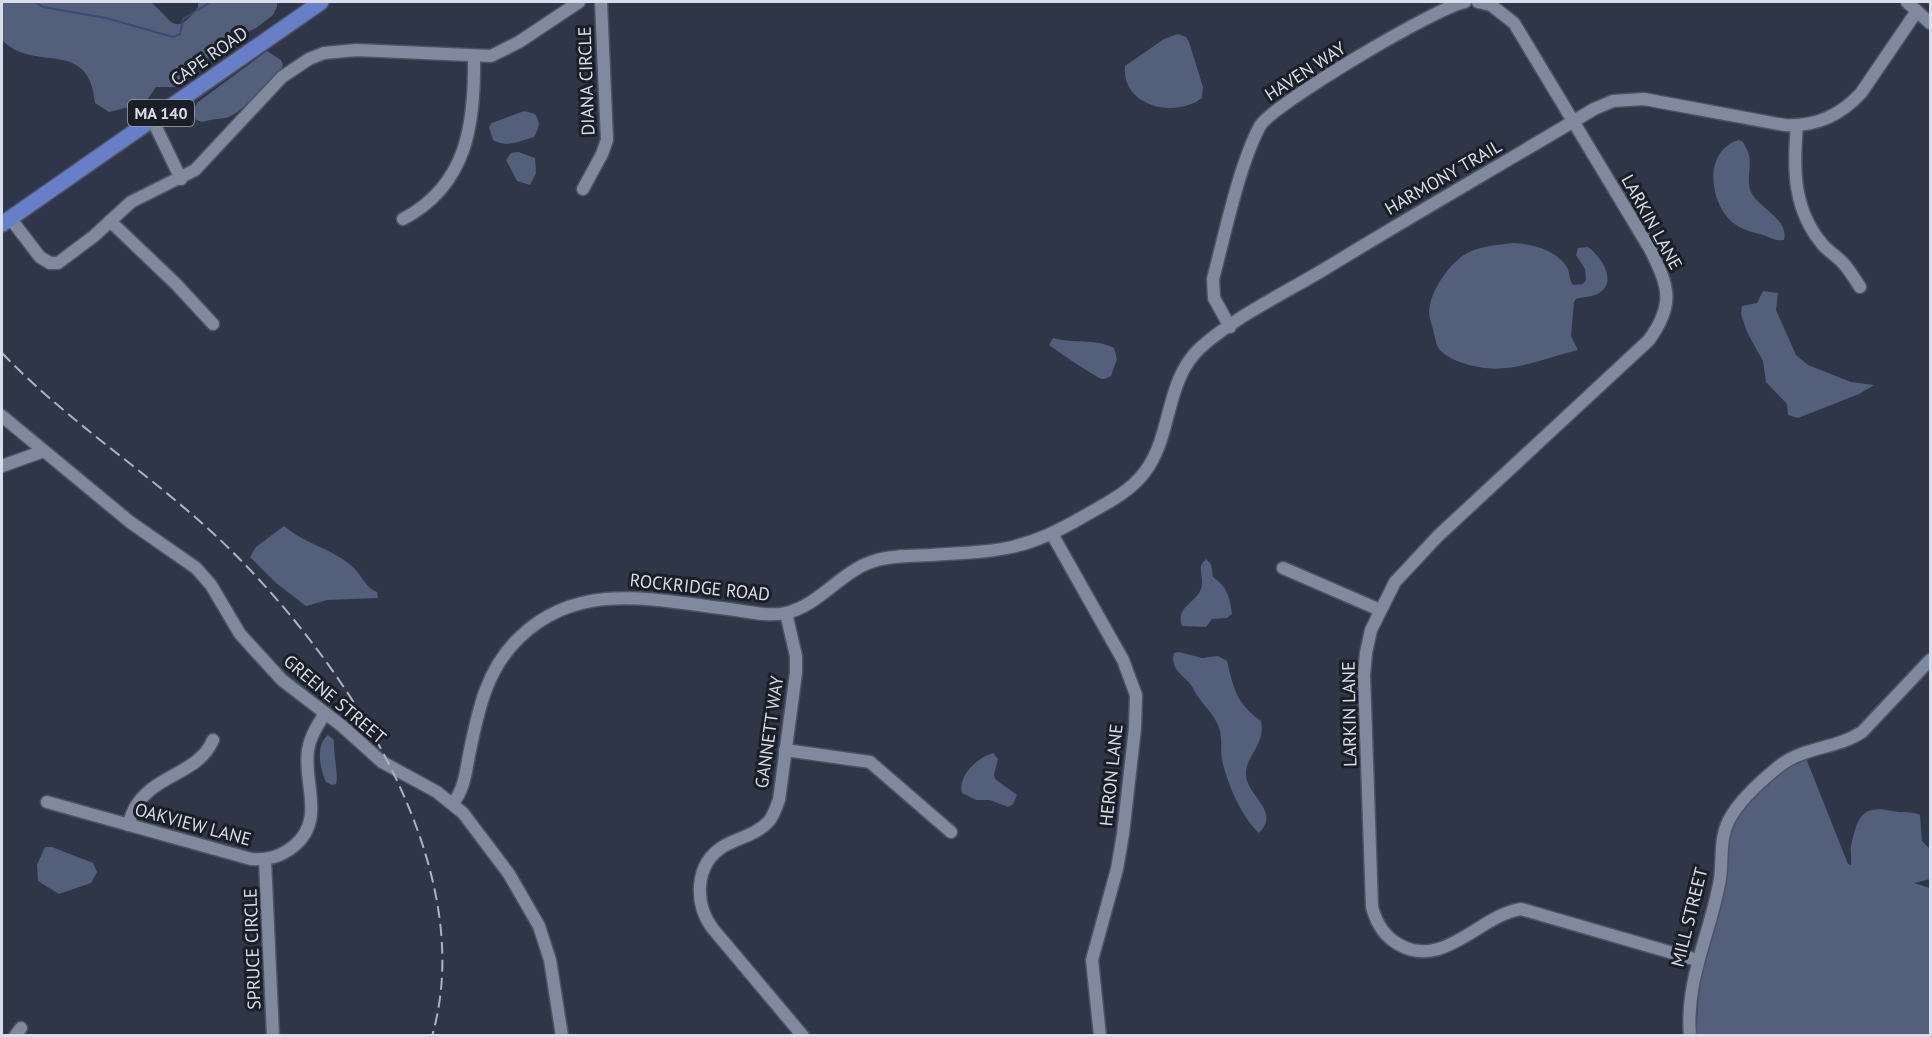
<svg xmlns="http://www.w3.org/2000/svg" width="1932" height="1037" font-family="'PT Sans',sans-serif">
<rect width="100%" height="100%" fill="#2f3648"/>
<!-- green -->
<g fill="#535f7b">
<path d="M 2,2 L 150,2 C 170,15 173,42 198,7 L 198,2 L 277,2 L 277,7 L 273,15 L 256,28 L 224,43 L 210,58 L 187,67 L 175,87 L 156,87 L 145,103 L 109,112 L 95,103 C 89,36 34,74 2,40 Z"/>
<path d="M 1178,34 L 1186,37 L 1189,42 L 1203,87 L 1202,98 C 1174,119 1121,106 1125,66 L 1164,39 Z"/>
<path d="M 267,51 L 281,60 L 283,65 L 281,70 C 269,81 240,115 226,118 C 218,119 211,119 203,122 L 196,120 L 193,111 L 198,102 Z"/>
<path d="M 524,111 L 535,114 C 541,123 539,128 534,137 C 521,141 505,148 493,140 L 489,127 L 492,123 Z"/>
<path d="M 1739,140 L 1743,142 C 1745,146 1748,151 1749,155 C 1752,168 1745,182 1752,194 C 1761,209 1789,220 1784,240 C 1776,241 1773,239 1766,236 C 1754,232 1743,231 1732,222 C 1709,202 1703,150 1739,140 Z"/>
<path d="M 518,152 L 535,158 L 536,173 L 530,185 L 517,181 L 506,160 L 511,153 Z"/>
<path d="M 1514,243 C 1533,244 1556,250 1567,267 C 1570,273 1569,280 1573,285 L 1583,284 L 1586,280 L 1585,269 L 1576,255 L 1578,248 L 1588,247 C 1602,257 1620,285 1595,295 C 1589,297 1582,297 1576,299 L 1574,302 L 1571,336 L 1578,350 C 1546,357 1513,374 1479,367 C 1467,365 1450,360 1441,351 C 1436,347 1436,340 1434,334 C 1433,327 1429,319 1429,312 C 1430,292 1446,269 1461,257 C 1475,246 1497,245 1514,243 Z"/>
<path d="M 1763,291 L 1778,293 L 1776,310 L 1796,355 L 1808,365 L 1851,382 L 1874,385 L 1859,394 L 1798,418 L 1788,415 L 1787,404 L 1766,382 L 1763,361 L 1747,332 L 1741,314 L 1742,306 L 1757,303 Z"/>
<path d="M 1053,338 C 1073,344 1095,338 1114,348 L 1117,359 L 1111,376 C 1107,378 1106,379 1102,379 C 1097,378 1054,349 1049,345 Z"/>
<path d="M 284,526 C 305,544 334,549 354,568 C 362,576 366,588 377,592 L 378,598 L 327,600 L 306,606 L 276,583 L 250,557 L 256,547 Z"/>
<path d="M 1206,559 L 1211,564 L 1213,577 C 1227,587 1230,597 1232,614 L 1227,618 L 1212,619 L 1206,627 L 1182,626 C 1175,607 1196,603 1201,589 C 1204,581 1200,573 1201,565 Z"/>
<path d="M 1179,652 L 1202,658 L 1218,656 L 1227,661 C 1234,689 1236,703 1261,721 C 1266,746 1245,755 1246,775 C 1247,796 1281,811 1259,833 C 1242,818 1227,783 1222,760 C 1220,750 1223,739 1219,728 C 1215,714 1201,704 1194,690 C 1188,676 1169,672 1174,653 Z"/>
<path d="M 328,735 L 334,740 C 333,752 339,778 336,784 L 332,785 L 326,782 C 320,769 315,745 328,735 Z"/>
<path d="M 993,753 L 998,759 L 994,775 L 995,779 L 1017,795 L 1013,804 L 1008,807 L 990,800 L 976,800 L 962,793 C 957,776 978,757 993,753 Z"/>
<path d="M 1806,758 L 1848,864 L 1851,865 C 1852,859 1850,852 1851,846 C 1857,819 1861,804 1892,811 C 1902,813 1912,811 1920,815 L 1922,841 L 1930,849 L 1930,879 L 1914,883 L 1930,888 L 1930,1035 L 1697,1036 C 1696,984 1709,933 1719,882 C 1722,865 1722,843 1729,828 C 1742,798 1777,771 1806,758 Z"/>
<path d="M 45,847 L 52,847 L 93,863 L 97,872 L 91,883 L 59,894 L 38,881 L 37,865 Z"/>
</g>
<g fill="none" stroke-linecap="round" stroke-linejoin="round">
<!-- stream -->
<path stroke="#3b4b78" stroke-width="2" d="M 35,2 L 43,7 L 106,18 L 173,37 L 180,34 L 183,19 L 211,2"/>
<defs>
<g id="minor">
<path d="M 1478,2 L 1491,5 L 1514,23 L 1650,249 C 1669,287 1675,304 1649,340 L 1438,536 L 1395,582 L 1371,630 L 1366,653 L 1364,675 L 1372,907 C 1376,922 1384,936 1398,944 C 1443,971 1480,915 1521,909 L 1697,960"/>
<path d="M 1907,2 L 1930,23"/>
<path d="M 152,119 L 181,179"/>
<path d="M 1797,125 C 1793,169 1793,210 1823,245 C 1829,252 1838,257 1844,264 C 1850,271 1855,279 1860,287"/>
<path d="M 583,189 L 602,154 L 607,140 L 601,2"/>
<path d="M 10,218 L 40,257 L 50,263 L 58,263 L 94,236 L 131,202 L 195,170 L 282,77 L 309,59 L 324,53 L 357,50 L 491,56 L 519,42 L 579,2"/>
<path d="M 403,219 C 468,185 475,122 474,57"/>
<path d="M 110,221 L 176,284 L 213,324"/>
<path d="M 1230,327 L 1214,298 L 1213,279 C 1225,234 1239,165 1260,126 C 1273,104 1438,6 1465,2"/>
<path d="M 2,416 L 130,522 L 196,568 L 211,585 L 240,634 L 282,680 L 342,726 L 382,762 L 437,792 L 463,813 L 509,874 L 539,926 L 550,960 L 562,1036"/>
<path d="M 2,466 L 44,451"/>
<path d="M 1052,534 L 1123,660 L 1136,695 L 1135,728 L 1123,834 L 1117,869 L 1092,960 L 1100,1036"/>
<path d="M 1283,568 L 1380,610"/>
<path d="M 786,613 L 796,656 L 796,673 L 779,800 C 776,807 774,815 769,821 C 758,834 738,838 724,846 C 694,864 694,904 713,929 L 803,1036"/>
<path d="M 785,750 L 870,762 L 951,832"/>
<path d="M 47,802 L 251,859 C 268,860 280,857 294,846 C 326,819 303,784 308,750 C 310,736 318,725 325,713"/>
<path d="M 453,803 C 464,790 466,771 469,755 C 478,711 486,669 520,637 C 579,580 655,600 728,609 C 745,611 768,617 786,613 C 820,605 841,571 874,561 C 892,555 913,556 932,555 C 995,551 1022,552 1079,519 C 1101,506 1128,494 1144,473 C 1173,436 1164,382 1200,348 C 1236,316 1283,294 1323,270 C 1413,215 1504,163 1594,109 L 1613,101 L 1644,99 L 1784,125 C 1815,127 1840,116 1861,93 L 1917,11"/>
<path d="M 128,825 C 131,817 133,809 138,803 C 158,774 199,773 213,740"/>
<path d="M 265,860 L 273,1036"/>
<path d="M 15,1036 L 21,1028"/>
<path d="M 1690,1036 C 1685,980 1711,932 1720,879 C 1723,859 1719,839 1729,820 C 1740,799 1763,779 1782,764 C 1806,747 1838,748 1862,732 L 1930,660"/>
</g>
<path id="major" d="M 2,224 L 321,2"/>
</defs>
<!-- minor casing -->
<use href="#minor" stroke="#4d5363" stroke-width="15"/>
<!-- major casing -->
<use href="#major" stroke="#4d5363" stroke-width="18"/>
<!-- minor -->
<use href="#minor" stroke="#81899f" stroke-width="12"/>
<!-- major -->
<use href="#major" stroke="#677fc9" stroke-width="15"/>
<!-- rail -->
<path stroke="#adb2c0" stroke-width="2" stroke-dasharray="12 6" stroke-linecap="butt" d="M 2,353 C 66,420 146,471 215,535 C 336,648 483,861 432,1036"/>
</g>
<g text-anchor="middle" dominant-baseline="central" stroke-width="6" stroke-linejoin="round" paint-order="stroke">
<!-- shield labels -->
<rect fill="#1a1e26" stroke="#a0a4af" stroke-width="1.5" x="128" y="100" width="66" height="26" rx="4.5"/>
<g font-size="16" font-weight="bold" fill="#d9deea">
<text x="161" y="113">MA 140</text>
</g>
<!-- street labels -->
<g font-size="18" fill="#d9deea" stroke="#1a1e26">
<text transform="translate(209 56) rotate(-35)">CAPE ROAD</text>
<text transform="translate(1305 71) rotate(-33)">HAVEN WAY</text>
<text transform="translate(586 81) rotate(-92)">DIANA CIRCLE</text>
<text transform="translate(1443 177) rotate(-30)">HARMONY TRAIL</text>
<text transform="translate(1652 222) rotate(61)">LARKIN LANE</text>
<text transform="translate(700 587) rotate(6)">ROCKRIDGE ROAD</text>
<text transform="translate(335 699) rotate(40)">GREENE STREET</text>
<text transform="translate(1349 714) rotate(-91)">LARKIN LANE</text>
<text transform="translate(769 732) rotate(-82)">GANNETT WAY</text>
<text transform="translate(1111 775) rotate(-84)">HERON LANE</text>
<text transform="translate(193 824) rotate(15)">OAKVIEW LANE</text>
<text transform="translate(1689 917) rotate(-76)">MILL STREET</text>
<text transform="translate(252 949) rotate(-92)">SPRUCE CIRCLE</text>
</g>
</g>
<!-- border -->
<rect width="1932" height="1037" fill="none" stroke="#d9deea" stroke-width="6"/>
</svg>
